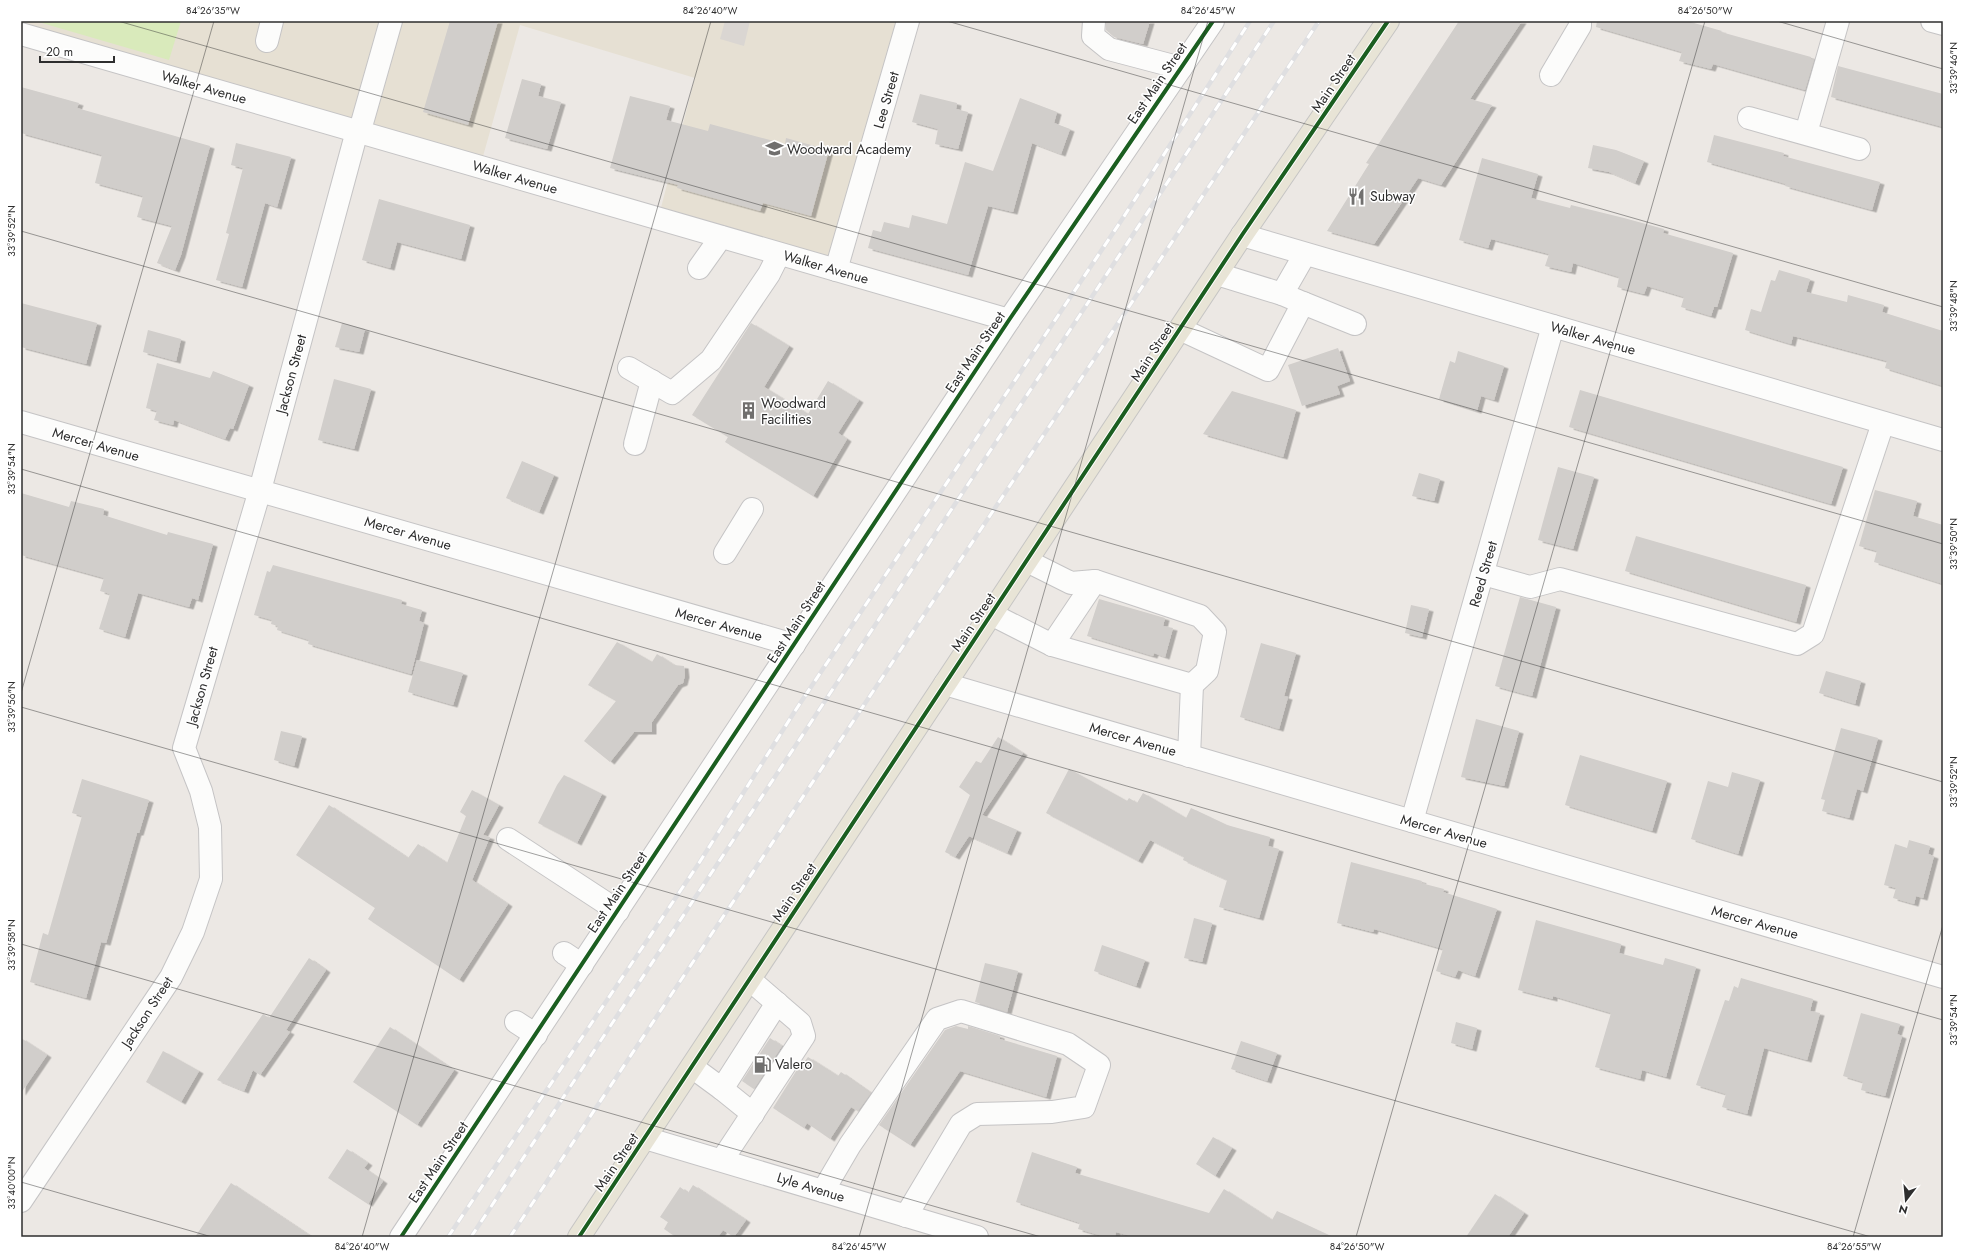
<svg xmlns="http://www.w3.org/2000/svg" width="1964" height="1258" font-family="Jost,sans-serif">
<defs>
<filter id="shadow"><feDropShadow dx="4.5" dy="2.5" stdDeviation="0" flood-color="#0004"/></filter>
</defs>
<rect width="100%" height="100%" fill="#ece8e4"/>
<!-- education -->
<path fill="#e6e0d3" d="M 21,21 L 908,21 L 836,270 L 658,219 L 695,78 L 520,25 L 480,167 L 21,34 Z"/>
<!-- pitch -->
<path fill="#d9eabb" d="M 35,21 L 181,21 L 169,60 Z"/>
<!-- plaza -->
<path fill="#dad6d2" d="M 725,21 L 750,21 L 744,46 L 720,39 Z"/>
<!-- building -->
<g fill="#d1cecb" filter="url(#shadow)">
<path d="M 450,21 L 498,21 L 468,125 L 423,112 Z"/>
<path d="M 1106,21 L 1150,21 L 1143,44 L 1114,37 L 1106,30 Z"/>
<path d="M 1459,21 L 1522,21 L 1470,99 L 1492,105 L 1441,185 L 1418,178 L 1374,244 L 1327,231 L 1369,164 L 1366,163 Z"/>
<path d="M 1597,21 L 1687,21 L 1722,31 L 1721,32 L 1811,57 L 1811,59 L 1814,60 L 1805,90 L 1713,64 L 1711,69 L 1679,61 L 1682,52 L 1596,27 Z"/>
<path d="M 1838,66 L 1943,94 L 1943,127 L 1831,97 Z"/>
<path d="M 522,79 L 541,84 L 538,96 L 561,102 L 547,149 L 505,138 Z"/>
<path d="M 21,87 L 79,103 L 77,108 L 210,146 L 181,255 L 175,270 L 157,263 L 172,226 L 137,217 L 143,196 L 95,183 L 102,155 L 21,133 Z"/>
<path d="M 920,94 L 957,103 L 956,109 L 968,112 L 958,149 L 935,144 L 938,129 L 912,122 Z"/>
<path d="M 630,96 L 670,106 L 666,120 L 708,131 L 710,124 L 785,144 L 786,138 L 829,150 L 811,216 L 763,203 L 760,211 L 677,188 L 678,185 L 610,168 Z"/>
<path d="M 1020,98 L 1057,112 L 1054,123 L 1070,129 L 1061,154 L 1032,143 L 1013,212 L 988,206 L 968,275 L 868,248 L 873,230 L 881,232 L 884,222 L 909,228 L 912,215 L 947,224 L 965,162 L 993,171 Z"/>
<path d="M 1714,135 L 1784,153 L 1783,156 L 1880,182 L 1872,210 L 1785,186 L 1786,184 L 1707,162 Z"/>
<path d="M 236,143 L 291,157 L 277,207 L 265,203 L 242,287 L 216,280 L 229,234 L 226,233 L 243,168 L 231,165 Z"/>
<path d="M 1593,145 L 1616,150 L 1644,161 L 1635,183 L 1609,172 L 1588,168 Z"/>
<path d="M 1482,158 L 1538,174 L 1531,198 L 1570,208 L 1571,205 L 1624,218 L 1664,229 L 1663,233 L 1733,253 L 1717,307 L 1714,307 L 1711,316 L 1681,307 L 1684,297 L 1647,286 L 1644,294 L 1617,287 L 1619,277 L 1573,263 L 1571,272 L 1545,266 L 1549,254 L 1491,239 L 1488,248 L 1459,240 Z"/>
<path d="M 379,199 L 470,225 L 461,259 L 397,242 L 390,268 L 362,260 Z"/>
<path d="M 1779,270 L 1810,279 L 1806,292 L 1847,302 L 1848,295 L 1884,305 L 1882,312 L 1943,331 L 1943,386 L 1885,368 L 1887,361 L 1793,336 L 1791,344 L 1745,330 L 1751,309 L 1761,312 L 1771,280 L 1775,281 Z"/>
<path d="M 21,303 L 97,323 L 86,364 L 21,347 Z"/>
<path d="M 342,323 L 365,329 L 359,352 L 335,347 Z"/>
<path d="M 751,323 L 789,346 L 764,387 L 808,414 L 828,381 L 859,400 L 838,433 L 847,439 L 813,496 L 725,442 L 728,437 L 692,415 Z"/>
<path d="M 148,330 L 181,339 L 176,361 L 143,352 Z"/>
<path d="M 1338,348 L 1350,381 L 1337,386 L 1340,394 L 1302,406 L 1288,365 Z"/>
<path d="M 1458,351 L 1504,366 L 1494,400 L 1481,396 L 1477,411 L 1439,399 L 1450,361 L 1455,363 Z"/>
<path d="M 157,363 L 210,378 L 213,371 L 249,385 L 233,429 L 230,428 L 225,439 L 174,420 L 173,425 L 154,420 L 157,411 L 146,408 Z"/>
<path d="M 334,379 L 371,389 L 354,449 L 318,440 Z"/>
<path d="M 1580,390 L 1843,467 L 1831,504 L 1569,427 Z"/>
<path d="M 1232,391 L 1296,410 L 1283,457 L 1203,434 Z"/>
<path d="M 522,461 L 554,475 L 539,512 L 506,498 Z"/>
<path d="M 1558,467 L 1594,477 L 1573,549 L 1538,540 Z"/>
<path d="M 1419,473 L 1440,479 L 1434,501 L 1412,496 Z"/>
<path d="M 1875,490 L 1917,501 L 1913,516 L 1943,525 L 1943,584 L 1874,562 L 1877,551 L 1859,546 Z"/>
<path d="M 21,493 L 69,507 L 71,501 L 104,509 L 103,515 L 167,535 L 168,532 L 213,544 L 198,600 L 192,598 L 189,607 L 138,593 L 125,637 L 99,629 L 110,594 L 100,591 L 104,578 L 21,555 Z"/>
<path d="M 1636,536 L 1806,585 L 1796,622 L 1625,571 Z"/>
<path d="M 273,565 L 402,600 L 401,604 L 422,610 L 419,621 L 424,623 L 411,674 L 308,644 L 309,640 L 277,630 L 278,626 L 271,624 L 272,620 L 254,615 L 267,571 L 270,572 Z"/>
<path d="M 1520,597 L 1556,607 L 1532,696 L 1495,686 Z"/>
<path d="M 1099,599 L 1165,618 L 1163,626 L 1173,628 L 1165,657 L 1154,653 L 1153,656 L 1087,636 Z"/>
<path d="M 1411,605 L 1429,609 L 1422,637 L 1405,633 Z"/>
<path d="M 617,642 L 652,662 L 657,654 L 674,665 L 684,666 L 685,675 L 683,683 L 678,685 L 652,722 L 652,732 L 634,732 L 610,762 L 584,741 L 616,701 L 588,685 Z"/>
<path d="M 1261,643 L 1296,653 L 1284,696 L 1288,697 L 1279,729 L 1240,717 Z"/>
<path d="M 417,660 L 463,673 L 453,705 L 408,692 Z"/>
<path d="M 1826,671 L 1861,681 L 1855,704 L 1819,693 Z"/>
<path d="M 1476,719 L 1519,731 L 1504,786 L 1461,777 Z"/>
<path d="M 1841,728 L 1878,738 L 1863,791 L 1857,789 L 1849,818 L 1822,811 L 1825,800 L 1821,799 Z"/>
<path d="M 281,731 L 302,736 L 294,766 L 274,760 Z"/>
<path d="M 998,737 L 1023,753 L 982,815 L 1017,830 L 1007,853 L 969,836 L 955,857 L 945,852 L 970,795 L 959,787 L 976,761 L 981,763 Z"/>
<path d="M 1580,755 L 1667,781 L 1652,831 L 1565,805 Z"/>
<path d="M 1069,769 L 1127,801 L 1129,798 L 1137,803 L 1143,793 L 1186,818 L 1191,808 L 1227,825 L 1270,837 L 1268,846 L 1279,849 L 1259,918 L 1219,907 L 1227,880 L 1183,860 L 1184,857 L 1150,840 L 1138,861 L 1046,813 Z"/>
<path d="M 1732,772 L 1760,780 L 1738,854 L 1691,839 L 1708,781 L 1728,787 Z"/>
<path d="M 564,775 L 602,794 L 577,843 L 538,823 L 557,785 Z"/>
<path d="M 82,779 L 149,800 L 139,833 L 137,833 L 106,943 L 101,942 L 86,998 L 30,982 L 43,933 L 48,935 L 82,816 L 72,813 Z"/>
<path d="M 472,790 L 499,805 L 483,835 L 490,837 L 472,880 L 508,904 L 459,980 L 368,919 L 375,908 L 296,855 L 329,805 L 408,858 L 418,844 L 447,863 L 466,816 L 460,812 Z"/>
<path d="M 1909,840 L 1930,846 L 1928,854 L 1934,856 L 1923,898 L 1916,896 L 1914,904 L 1893,898 L 1896,888 L 1884,885 L 1895,844 L 1907,848 Z"/>
<path d="M 1351,862 L 1422,881 L 1421,883 L 1444,889 L 1443,892 L 1497,909 L 1475,976 L 1458,970 L 1455,977 L 1436,971 L 1443,949 L 1374,929 L 1373,932 L 1337,923 Z"/>
<path d="M 1194,918 L 1212,923 L 1202,962 L 1184,958 Z"/>
<path d="M 1536,920 L 1621,944 L 1619,953 L 1663,965 L 1665,958 L 1696,967 L 1666,1077 L 1642,1070 L 1640,1079 L 1595,1067 L 1611,1013 L 1553,996 L 1553,999 L 1518,990 Z"/>
<path d="M 1102,945 L 1145,960 L 1136,986 L 1094,971 Z"/>
<path d="M 309,958 L 326,970 L 286,1030 L 290,1032 L 260,1075 L 253,1070 L 244,1091 L 217,1080 L 263,1014 L 269,1018 Z"/>
<path d="M 985,963 L 1018,971 L 1007,1012 L 975,1002 Z"/>
<path d="M 1741,978 L 1813,999 L 1810,1011 L 1820,1013 L 1807,1060 L 1764,1048 L 1747,1114 L 1722,1107 L 1726,1094 L 1696,1085 L 1725,1000 L 1729,1001 L 1734,986 L 1738,988 Z"/>
<path d="M 1861,1013 L 1900,1024 L 1897,1034 L 1902,1036 L 1885,1096 L 1861,1090 L 1863,1082 L 1843,1076 Z"/>
<path d="M 1456,1022 L 1477,1028 L 1472,1049 L 1451,1043 Z"/>
<path d="M 956,1026 L 968,1029 L 968,1026 L 1000,1036 L 1000,1039 L 1057,1056 L 1046,1097 L 960,1071 L 910,1145 L 879,1125 L 945,1030 Z"/>
<path d="M 390,1027 L 454,1070 L 417,1125 L 353,1082 Z"/>
<path d="M 21,1038 L 47,1055 L 21,1093 Z"/>
<path d="M 770,1038 L 782,1046 L 754,1089 L 742,1081 Z"/>
<path d="M 1241,1041 L 1277,1053 L 1267,1081 L 1231,1069 Z"/>
<path d="M 163,1051 L 199,1071 L 181,1102 L 146,1082 Z"/>
<path d="M 808,1057 L 838,1076 L 841,1072 L 871,1093 L 858,1111 L 851,1107 L 830,1139 L 807,1123 L 804,1128 L 773,1108 L 803,1060 L 805,1061 Z"/>
<path d="M 1213,1137 L 1232,1148 L 1215,1176 L 1196,1164 Z"/>
<path d="M 347,1149 L 368,1163 L 364,1168 L 383,1181 L 368,1204 L 328,1178 Z"/>
<path d="M 1032,1152 L 1077,1167 L 1075,1173 L 1209,1213 L 1224,1189 L 1272,1220 L 1277,1211 L 1333,1237 L 1134,1237 L 1116,1232 L 1115,1237 L 1106,1237 L 1078,1229 L 1080,1223 L 1016,1202 Z"/>
<path d="M 231,1183 L 312,1237 L 195,1237 Z"/>
<path d="M 693,1185 L 746,1220 L 734,1237 L 723,1230 L 718,1237 L 676,1237 L 664,1229 L 668,1222 L 660,1217 L 680,1187 L 688,1193 Z"/>
<path d="M 1495,1194 L 1524,1213 L 1508,1237 L 1466,1237 Z"/>
</g>
<g fill="none" stroke-linecap="round" stroke-linejoin="round">
<defs>
<g id="minor">
<path d="M 1094,21 L 1093,36 L 1109,49 L 1181,68"/>
<path d="M 1932,21 L 1943,24"/>
<path d="M 21,34 L 1009,320"/>
<path d="M 267,41 L 272,21"/>
<path d="M 1551,75 L 1580,26 L 1580,21"/>
<path d="M 1749,118 L 1859,149"/>
<path d="M 362,123 L 391,21"/>
<path d="M 1806,133 L 1838,21"/>
<path d="M 1242,235 L 1943,440"/>
<path d="M 699,268 L 721,237"/>
<path d="M 836,270 L 908,21"/>
<path d="M 1217,274 L 1282,294"/>
<path d="M 1303,303 L 1355,324"/>
<path d="M 1180,329 L 1268,370 L 1303,303 L 1282,294 L 1305,254"/>
<path d="M 629,368 L 672,393 L 711,360 L 769,274 L 779,254"/>
<path d="M 21,422 L 794,645"/>
<path d="M 635,444 L 652,381"/>
<path d="M 725,553 L 752,509"/>
<path d="M 1483,574 L 1530,587 L 1560,579 L 1797,644 L 1813,634 L 1883,423"/>
<path d="M 991,614 L 1052,645 L 1192,685 L 1207,671 L 1215,632 L 1200,616 L 1095,581 L 1071,583 L 1027,561"/>
<path d="M 1052,645 L 1095,581"/>
<path d="M 945,684 L 1943,977"/>
<path d="M 1189,756 L 1192,685"/>
<path d="M 1412,821 L 1553,326"/>
<path d="M 508,839 L 618,911"/>
<path d="M 564,953 L 582,965"/>
<path d="M 516,1022 L 536,1035"/>
<path d="M 692,1067 L 722,1089 L 777,1003"/>
<path d="M 722,1089 L 753,1114"/>
<path d="M 645,1138 L 977,1237"/>
<path d="M 722,1160 L 804,1036 L 800,1023 L 750,980"/>
<path d="M 823,1191 L 850,1145 L 937,1019 L 961,1011 L 1068,1044 L 1099,1065 L 1084,1107 L 1052,1112 L 977,1114 L 961,1124 L 906,1216"/>
<path d="M 21,1201 L 171,977 L 193,932 L 211,879 L 210,827 L 201,791 L 184,748 L 260,490 L 357,131"/>
<path d="M 401,1237 L 1009,320 L 1213,21"/>
</g>
<path id="major" d="M 579,1237 L 1242,235 L 1388,21"/>
</defs>
<!-- minor casing -->
<use href="#minor" stroke="#c5c4c5" stroke-width="24"/>
<!-- major casing -->
<use href="#major" stroke="#c6c5c4" stroke-width="24"/>
<!-- minor -->
<use href="#minor" stroke="#fcfcfb" stroke-width="22"/>
<!-- major -->
<use href="#major" stroke="#e8e4d6" stroke-width="22"/>
<defs>
<g id="rail">
<path d="M 448,1237 L 699,863 L 795,711 L 1121,221 L 1250,21"/>
<path d="M 471,1237 L 1274,21"/>
<path d="M 510,1237 L 1319,21"/>
</g>
</defs>
<!-- rail casing -->
<use href="#rail" stroke="#dfdfe1" stroke-width="4.5"/>
<!-- rail -->
<use href="#rail" stroke="#fff" stroke-width="3" stroke-dasharray="9" stroke-linecap="butt"/>
<defs>
<g id="cycleway">
<path d="M 401,1237 L 1009,320 L 1213,21"/>
<path d="M 579,1237 L 1242,235 L 1388,21"/>
</g>
</defs>
<!-- cycleway casing -->
<use href="#cycleway" stroke="#fff" stroke-width="6"/>
<!-- cycleway -->
<use href="#cycleway" stroke="#1b5e20" stroke-width="4"/>
</g>
<!-- ticks -->
<path fill="none" stroke="#2e2e2e" stroke-width="1" stroke-opacity="0.45" d="M 118,21 L 1943,544M 947,21 L 1943,307M 1777,21 L 1943,69M 21,231 L 1943,782M 21,469 L 1943,1020M 21,693 L 214,21M 21,707 L 1871,1237M 21,944 L 1041,1237M 21,1182 L 212,1237M 362,1237 L 711,21M 859,1237 L 1208,21M 1356,1237 L 1705,21M 1853,1237 L 1943,925"/>
<!-- icons -->
<defs>
<symbol id="school-bare" viewBox="-9 -9 18 18"><path d="M0-5L7-2L0 1L-7-2ZM-4 1L0 2.5L4 1V4Q0 6-4 4Z" fill="#706f6e" stroke="#fff" stroke-width="2.5" paint-order="stroke"/></symbol>
<symbol id="restaurant-bare" viewBox="-9 -9 18 18"><path d="M-5-6h1v4h1v-4h1v4h1v-4h1v5L-1.5 .5V6h-2V.5L-5-1ZM5-6V6H3V1.5H1.5Q1.5-4 5-6Z" fill="#706f6e" stroke="#fff" stroke-width="2.5" paint-order="stroke"/></symbol>
<symbol id="building-bare" viewBox="-9 -9 18 18"><path d="M-4-6H4V6H1V3H-1V6H-4ZM-2.5-4.3h1.7v1.8h-1.7ZM.8-4.3h1.7v1.8H.8ZM-2.5-1h1.7V.8h-1.7ZM.8-1h1.7V.8H.8Z" fill="#706f6e" stroke="#fff" stroke-width="2.5" paint-order="stroke"/></symbol>
<symbol id="fuel-bare" viewBox="-9 -9 18 18"><path d="M-5.5-6h7V0h2V4h1.3V-2.5L3-4.5l.8-.8L6-3V5H2.5V1h-1V6h-7ZM-4.2-4.7v3.2H.2V-4.7Z" fill="#706f6e" stroke="#fff" stroke-width="2.5" paint-order="stroke"/></symbol>
</defs>
<g fill-rule="evenodd">
<use href="#school-bare" x="762" y="136" width="25" height="25"/>
<use href="#restaurant-bare" x="1344" y="184" width="25" height="25"/>
<use href="#building-bare" x="736" y="398" width="25" height="25"/>
<use href="#fuel-bare" x="750" y="1052" width="25" height="25"/>
</g>
<g text-anchor="middle" dominant-baseline="central" stroke-width="3" stroke-linejoin="round" paint-order="stroke">
<!-- street labels -->
<g font-size="14" fill="#2e2e2e" stroke="#fff">
<text transform="translate(1157 83) rotate(-56)">East Main Street</text>
<text transform="translate(1333 83) rotate(-56)">Main Street</text>
<text transform="translate(204 87) rotate(16)">Walker Avenue</text>
<text transform="translate(886 100) rotate(-74)">Lee Street</text>
<text transform="translate(515 177) rotate(16)">Walker Avenue</text>
<text transform="translate(826 267) rotate(16)">Walker Avenue</text>
<text transform="translate(1593 338) rotate(16)">Walker Avenue</text>
<text transform="translate(975 352) rotate(-56)">East Main Street</text>
<text transform="translate(1152 352) rotate(-57)">Main Street</text>
<text transform="translate(291 374) rotate(-75)">Jackson Street</text>
<text transform="translate(96 444) rotate(16)">Mercer Avenue</text>
<text transform="translate(408 533) rotate(16)">Mercer Avenue</text>
<text transform="translate(1483 574) rotate(-74)">Reed Street</text>
<text transform="translate(796 622) rotate(-57)">East Main Street</text>
<text transform="translate(973 622) rotate(-56)">Main Street</text>
<text transform="translate(719 624) rotate(16)">Mercer Avenue</text>
<text transform="translate(202 686) rotate(-74)">Jackson Street</text>
<text transform="translate(1133 739) rotate(16)">Mercer Avenue</text>
<text transform="translate(1444 831) rotate(16)">Mercer Avenue</text>
<text transform="translate(617 892) rotate(-56)">East Main Street</text>
<text transform="translate(794 892) rotate(-56)">Main Street</text>
<text transform="translate(1755 922) rotate(16)">Mercer Avenue</text>
<text transform="translate(147 1012) rotate(-57)">Jackson Street</text>
<text transform="translate(438 1162) rotate(-56)">East Main Street</text>
<text transform="translate(616 1162) rotate(-56)">Main Street</text>
<text transform="translate(811 1187) rotate(17)">Lyle Avenue</text>
</g>
<!-- poi labels -->
<g font-size="14" fill="#2e2e2e" stroke="#fff" text-anchor="start">
<text x="787" y="149">Woodward Academy</text>
<text x="1370" y="196">Subway</text>
<text x="761" y="403">Woodward<tspan x="761" dy="16">Facilities</tspan></text>
<text x="775" y="1064">Valero</text>
</g>
</g>
<!-- border -->
<rect width="1964" height="1258" fill="none" stroke="#ffffff" stroke-width="44"/>
<!-- north arrow -->
<g transform="translate(1906 1200) rotate(196)" stroke="#ffffff" stroke-width="3" paint-order="stroke">
<path d="M0-3L7 15L0 10L-7 15Z" fill="#2e2e2e"/>
<text y="-6" font-size="11" font-weight="bold" text-anchor="middle" fill="#2e2e2e">N</text>
</g>
<!-- scale -->
<path d="M40 56v6h74v-6" fill="none" stroke="#2e2e2e" stroke-width="2"/>
<text x="46" y="56" font-size="12" fill="#2e2e2e" stroke="#ffffff" stroke-width="3" paint-order="stroke">20 m</text>
<rect x="22" y="22" width="1920" height="1214" fill="none" stroke="#2e2e2e" stroke-width="1.5"/>
<g font-size="10" text-anchor="middle" fill="#2e2e2e">
<text x="213" y="14">84°26'35"W</text>
<text x="710" y="14">84°26'40"W</text>
<text x="1208" y="14">84°26'45"W</text>
<text x="1705" y="14">84°26'50"W</text>
<text transform="translate(1953 68) rotate(-90)" y="4">33°39'46"N</text>
<text transform="translate(11 231) rotate(-90)" y="4">33°39'52"N</text>
<text transform="translate(1953 306) rotate(-90)" y="4">33°39'48"N</text>
<text transform="translate(11 469) rotate(-90)" y="4">33°39'54"N</text>
<text transform="translate(1953 544) rotate(-90)" y="4">33°39'50"N</text>
<text transform="translate(11 707) rotate(-90)" y="4">33°39'56"N</text>
<text transform="translate(1953 782) rotate(-90)" y="4">33°39'52"N</text>
<text transform="translate(11 945) rotate(-90)" y="4">33°39'58"N</text>
<text transform="translate(1953 1020) rotate(-90)" y="4">33°39'54"N</text>
<text transform="translate(11 1183) rotate(-90)" y="4">33°40'00"N</text>
<text x="362" y="1250">84°26'40"W</text>
<text x="859" y="1250">84°26'45"W</text>
<text x="1357" y="1250">84°26'50"W</text>
<text x="1854" y="1250">84°26'55"W</text>
</g>
</svg>
